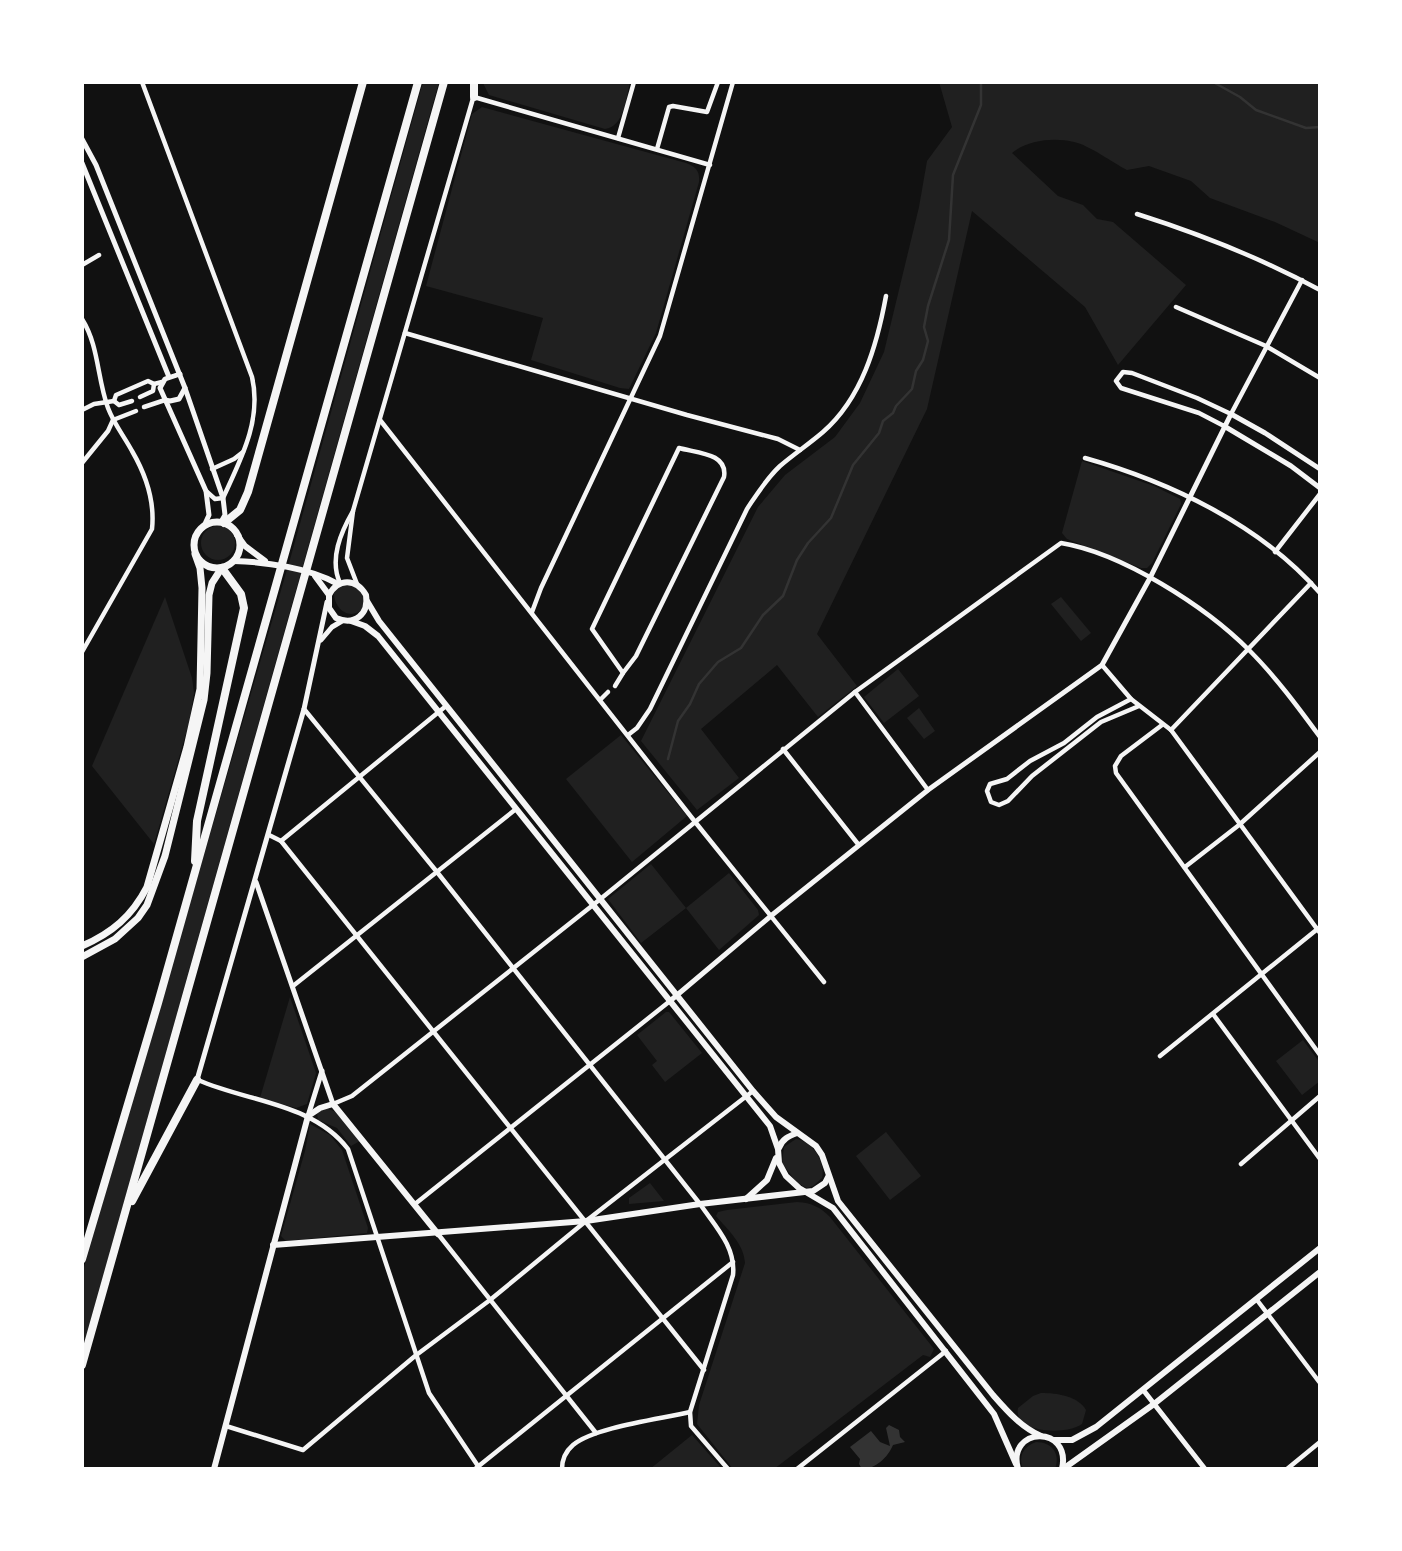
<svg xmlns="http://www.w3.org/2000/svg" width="1402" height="1551" font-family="'Public Sans',sans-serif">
<rect width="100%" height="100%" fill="#111"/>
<!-- green -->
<g fill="#202020">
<path d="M 423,82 L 439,82 L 82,1351 L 82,1274 L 291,556 Z"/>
<path d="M 630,82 C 626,98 624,127 605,129 L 489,95 L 483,83 Z"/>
<path d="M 939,82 L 1320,82 L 1320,243 L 1275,222 L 1210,198 L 1191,181 L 1149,166 L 1127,170 C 1113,163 1089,145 1074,142 C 1054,137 1027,140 1012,153 L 1058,196 L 1083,205 L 1097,219 L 1113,222 L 1186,285 L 1118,365 L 1085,307 L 972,211 L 927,409 L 817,634 L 857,686 L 818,717 L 777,665 L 701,729 L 739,778 L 697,810 L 641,741 L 758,507 L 785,475 L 835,437 L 860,403 L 884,352 L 919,207 L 927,161 L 952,127 Z"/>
<path d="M 482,107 L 686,163 C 696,167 700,171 699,182 L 656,333 L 629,389 L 620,388 L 531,360 L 543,318 L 426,286 L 472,114 Z"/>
<path d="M 1082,461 L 1154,486 L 1180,499 L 1181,504 L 1152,563 L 1147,568 L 1141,568 L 1067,539 L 1062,533 Z"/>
<circle cx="218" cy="543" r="17"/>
<path d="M 340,585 L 356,586 L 364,595 L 364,608 C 350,622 333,609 334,591 Z"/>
<path d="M 165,597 L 192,678 L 194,693 L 189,723 L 154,844 L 92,766 Z"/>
<path d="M 1061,597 L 1091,633 L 1081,641 L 1051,604 Z"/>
<path d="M 898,669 L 919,696 L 884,723 L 864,697 Z"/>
<path d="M 919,708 L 935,731 L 924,739 L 907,718 Z"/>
<path d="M 621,735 L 687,816 L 632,862 L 566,779 Z"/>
<path d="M 651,864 L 686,908 L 729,873 L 758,910 L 759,915 L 719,950 L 686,908 L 641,943 L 608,899 Z"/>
<path d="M 290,997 L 316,1073 L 307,1104 L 296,1108 L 260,1098 Z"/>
<path d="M 666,1012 L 669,1012 L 702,1053 L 665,1082 L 652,1065 L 657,1061 L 637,1035 Z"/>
<path d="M 1303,1040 L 1320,1063 L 1320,1081 L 1302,1095 L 1276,1061 Z"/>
<path d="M 326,1108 L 336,1112 L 360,1141 L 351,1146 L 337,1128 L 318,1120 L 317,1112 Z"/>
<path d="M 310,1124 L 330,1135 L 342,1150 L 368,1228 L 367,1233 L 286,1241 L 281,1236 L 305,1151 Z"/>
<path d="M 886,1132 L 921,1176 L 890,1200 L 856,1156 Z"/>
<path d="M 796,1139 C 812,1141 826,1162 822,1178 L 813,1186 L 807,1188 L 797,1183 L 782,1163 L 784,1147 Z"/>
<path d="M 650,1183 L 664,1201 L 629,1204 L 629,1198 Z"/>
<path d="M 797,1202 C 812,1203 820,1207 830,1217 L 934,1349 L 930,1357 L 923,1355 L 774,1469 L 733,1469 L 697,1424 L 699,1405 L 745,1263 C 744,1244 728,1230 716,1216 L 718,1212 L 727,1210 Z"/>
<path d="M 1041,1393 C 1057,1393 1078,1396 1086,1410 L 1082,1424 C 1067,1435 1013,1434 1018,1408 L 1033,1396 Z"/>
<path d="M 692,1435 L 722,1469 L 650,1469 Z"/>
<path d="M 1036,1442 C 1051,1442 1061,1453 1055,1469 L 1023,1469 C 1018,1456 1023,1447 1036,1442 Z"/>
</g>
<!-- water -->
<path fill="#333" d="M 889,1425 L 899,1430 L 900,1437 L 905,1442 L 893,1445 C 888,1457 876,1469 862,1469 L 859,1464 L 860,1459 L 850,1447 L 871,1431 L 880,1442 L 890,1446 L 886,1428 Z"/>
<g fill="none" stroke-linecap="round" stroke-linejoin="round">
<!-- stream -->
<g stroke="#333" stroke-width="2.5">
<path d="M 1213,82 L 1240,97 L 1256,110 L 1306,128 L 1320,127"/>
<path d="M 668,759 L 678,721 L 690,704 L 699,684 L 718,662 L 741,648 L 763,615 L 783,596 L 797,560 L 808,543 L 831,518 L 853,465 L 879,433 L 883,421 L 893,413 L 896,406 L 912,389 L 916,371 L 923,360 L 928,341 L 924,327 L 928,306 L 949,240 L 953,175 L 981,105 L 981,82"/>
</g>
<!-- minor -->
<g stroke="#f5f5f5" stroke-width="4.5">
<path d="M 142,82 L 252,377 C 262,420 241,459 223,498 L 215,499 L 206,491"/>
<path d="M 474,97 L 710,165"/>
<path d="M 618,138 L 634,82"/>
<path d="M 657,149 L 669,107 L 673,106 L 707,112 L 718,82"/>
<path d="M 1137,214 C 1200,234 1261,258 1320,290"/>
<path d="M 82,265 L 99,255"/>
<path d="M 1176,307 L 1266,346 L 1320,378"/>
<path d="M 82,319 C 99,346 97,378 108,408 C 114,424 124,436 132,451 C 146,475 155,501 152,529 L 82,652"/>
<path d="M 405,333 L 687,415 L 778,439 L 800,450"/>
<path d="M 140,397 L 153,391 L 154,384"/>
<path d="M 114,401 L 116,395 L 148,381 L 154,384 L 162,382"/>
<path d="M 144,407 L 165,400"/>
<path d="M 82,410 L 94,404 L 114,401 L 119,405 L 132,401"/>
<path d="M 380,420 L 696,823 L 824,982"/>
<path d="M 1224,426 L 1199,413 L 1121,388 L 1116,381 L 1123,372 L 1132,373 L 1197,398 L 1231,414 L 1302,280"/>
<path d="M 679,448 C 697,453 728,453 724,477 L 636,656 L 623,673 L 592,629 Z"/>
<path d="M 1085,458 C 1170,482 1261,525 1320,593"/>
<path d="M 82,463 L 108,431 L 113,420 L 136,411"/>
<path d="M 212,469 L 234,459 L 243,452"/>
<path d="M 353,511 L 347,558 L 357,584"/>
<path d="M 1275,552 L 1320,494"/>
<path d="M 340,583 C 329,559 341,532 353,511 L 474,95"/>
<path d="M 532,612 L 541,588 L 660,336 L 733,82"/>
<path d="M 1102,665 L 1131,699 L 1171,730 L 1320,933"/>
<path d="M 615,686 L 623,673"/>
<path d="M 855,692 L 928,790"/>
<path d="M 1131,699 L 1097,717 L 1064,743 L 1030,761 L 1007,779 L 990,784 L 987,791 L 991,802 L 999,805 L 1008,801 L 1032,776 L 1101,722 L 1139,706"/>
<path d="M 600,700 L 608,692"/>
<path d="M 304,709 L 437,872 L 700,1204 C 715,1226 736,1247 733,1275 L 690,1412 L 691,1426 L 728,1469"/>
<path d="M 1162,725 L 1121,756 L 1115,766 L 1116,773 L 1320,1055"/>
<path d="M 1171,730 L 1311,583"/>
<path d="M 628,735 L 637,728 L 650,709 L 747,509 C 757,494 766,479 780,466 C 794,454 809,444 823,432 C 862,398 877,345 886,296"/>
<path d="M 783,749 L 858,844"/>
<path d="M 269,835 L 281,841 L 704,1370"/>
<path d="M 281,841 L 446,706"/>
<path d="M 1185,867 L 1239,825 L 1320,752"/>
<path d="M 293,986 L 516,809"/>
<path d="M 1213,1014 L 1320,1159"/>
<path d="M 1160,1056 L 1320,927"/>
<path d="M 198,1080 C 248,1102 313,1103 348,1149 L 429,1393 L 480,1469"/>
<path d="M 333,1104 L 352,1096 L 593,905 L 855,692 L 1061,543 C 1122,553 1205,606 1249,650 C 1275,676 1298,707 1320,737"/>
<path d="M 1241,1164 L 1320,1096"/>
<path d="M 415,1204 L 670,1001"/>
<path d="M 438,1234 L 596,1433"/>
<path d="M 1257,1300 L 1320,1383"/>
<path d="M 226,1426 L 303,1450 L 415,1356 L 490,1300 L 586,1221 L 753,1091"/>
<path d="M 475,1469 L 733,1262"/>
<path d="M 562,1469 C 562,1459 566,1451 573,1445 C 595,1427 661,1419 690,1412"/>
<path d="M 797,1469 L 946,1351"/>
<path d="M 1287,1469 L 1320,1442"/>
</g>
<!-- tertiary -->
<g stroke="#f5f5f5" stroke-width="5">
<path d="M 82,139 L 96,165 L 185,388 L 223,498 L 225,515 L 221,522"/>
<path d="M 82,163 L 169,377"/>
<path d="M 180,374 L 165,379 L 160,388 L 206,491 L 209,515 L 204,526"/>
<path d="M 165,400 L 170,401 L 179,399 L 185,388"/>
<path d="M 1224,426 L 1291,466 L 1320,488"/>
<path d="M 321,640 L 332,627 L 342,621"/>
<path d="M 256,882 L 333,1104"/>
<path d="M 670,1001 L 772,915 L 928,790 L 1102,665 L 1150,578 L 1231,414 L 1265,433 L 1320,469"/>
<path d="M 197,1080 L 304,709 L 327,602"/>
<path d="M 308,1116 L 322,1071"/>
<path d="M 1144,1391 L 1205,1469"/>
</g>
<!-- secondary -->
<g stroke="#f5f5f5" stroke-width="6">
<path d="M 237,535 L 245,546 L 265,561"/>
<path d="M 234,561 C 266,562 310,568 338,584"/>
<path d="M 315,576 L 329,595 L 329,608 L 336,618 C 355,626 369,614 366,595 C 356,578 338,578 329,595"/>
<path d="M 367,601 L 379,621 L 753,1091 L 776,1117 L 816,1146 L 822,1155 L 838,1201 L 993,1395 C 1008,1412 1021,1427 1041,1436"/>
<path d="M 351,621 L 365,626 L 378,636 L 770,1126 L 778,1149 L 779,1163 L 786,1176 L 799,1188 L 833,1208 L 994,1414 L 1016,1464"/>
<path d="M 779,1148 C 782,1139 789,1136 797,1133"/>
<path d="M 746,1199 L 767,1180 L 776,1158"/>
<path d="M 273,1245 L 586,1221 L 700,1204 L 813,1191 L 825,1183 L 828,1177"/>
<path d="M 1054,1440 L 1072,1440 L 1096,1427 L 1320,1248"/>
<path d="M 214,1469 L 308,1116 L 320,1108 L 333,1104 L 438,1234"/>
<path d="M 1018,1469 C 1006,1427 1072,1424 1062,1469"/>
<path d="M 1063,1469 L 1154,1404 L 1320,1272"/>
</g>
<!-- trunk -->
<g stroke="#f5f5f5" stroke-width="7">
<circle cx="217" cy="545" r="23"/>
<path d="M 82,946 C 112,933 132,916 147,887 L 187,747 L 200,689 L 202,588 L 200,568 L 195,554"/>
<path d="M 82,957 L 115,939 L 138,918 L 147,905 L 165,856 L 204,700 L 207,673 L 209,595 L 212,583 L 221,569"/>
</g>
<!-- motorway -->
<g stroke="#f5f5f5" stroke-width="8">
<path d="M 474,97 L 474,82"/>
<path d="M 224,523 L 240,510 L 248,492 L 363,82"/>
<path d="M 195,861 L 197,821 L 244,608 L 241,594 L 222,568"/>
<path d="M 132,1201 L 197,1080"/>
<path d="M 82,1259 L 158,1003 L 418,82"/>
<path d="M 82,1365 L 444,82"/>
</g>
</g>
<!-- border -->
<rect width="1402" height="1551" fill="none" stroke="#ffffff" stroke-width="168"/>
</svg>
